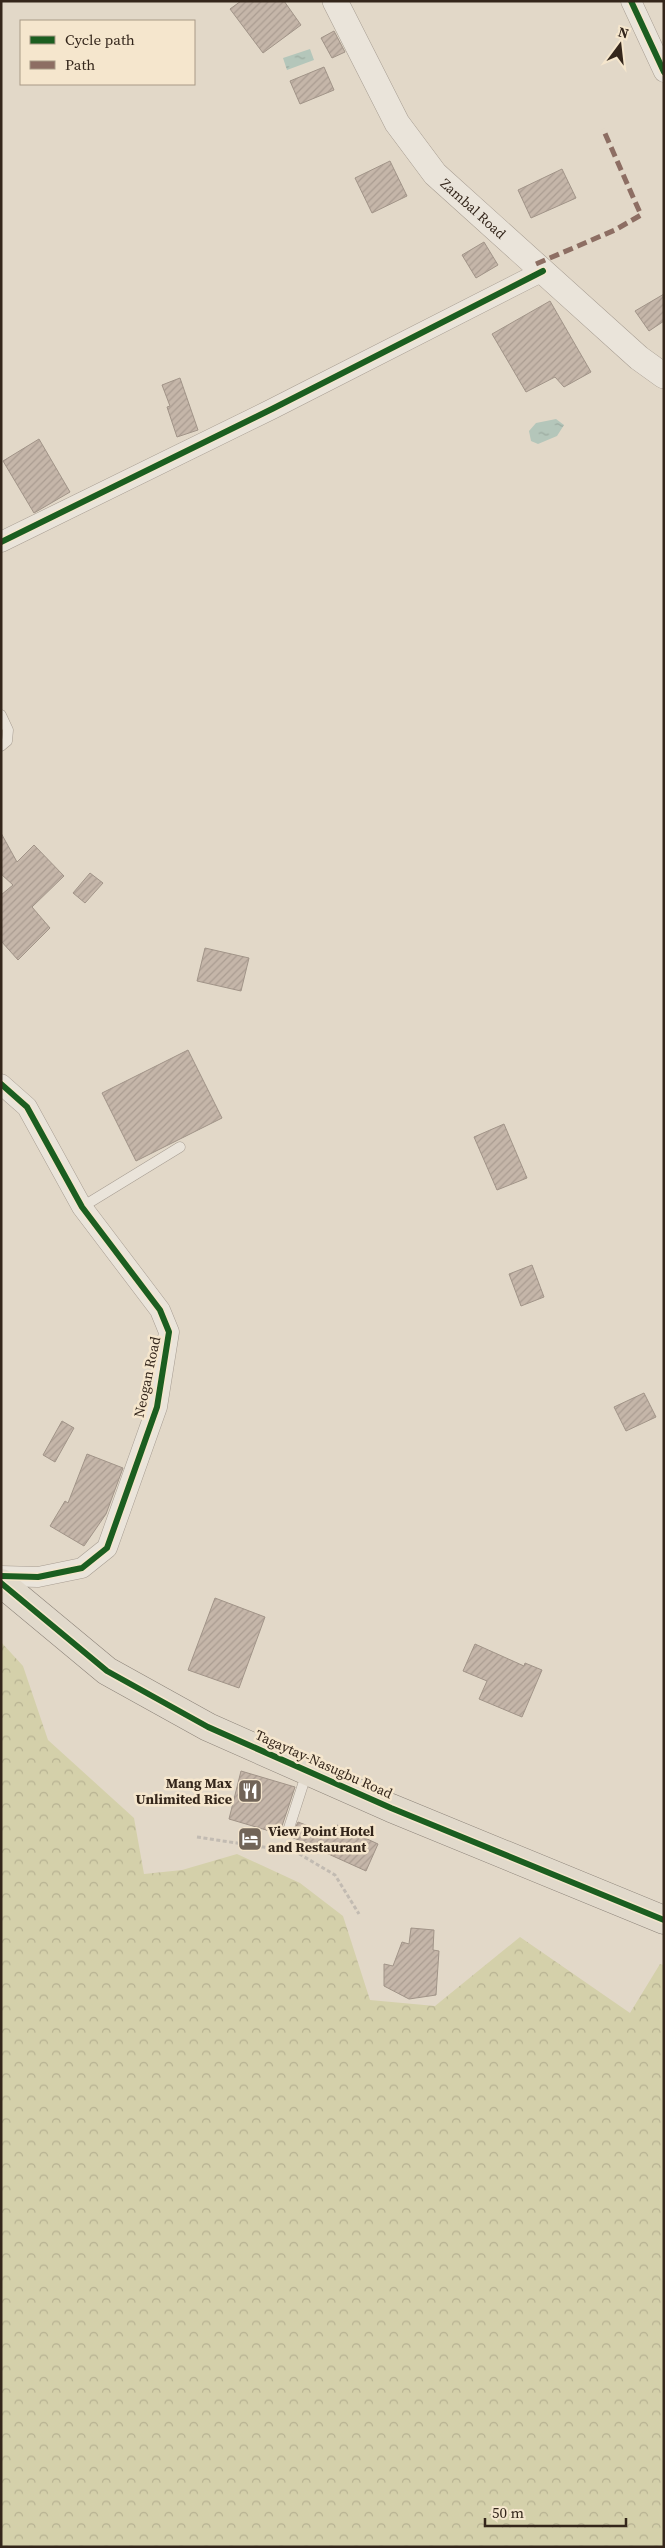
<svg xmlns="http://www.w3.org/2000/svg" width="665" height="2548" font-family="'Source Serif 4',serif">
<defs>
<pattern id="forest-crowns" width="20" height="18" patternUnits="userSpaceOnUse" patternTransform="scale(1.25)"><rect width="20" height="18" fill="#d4d0aa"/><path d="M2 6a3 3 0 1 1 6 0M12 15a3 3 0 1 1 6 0" fill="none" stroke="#b7b292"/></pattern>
<pattern id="water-ripples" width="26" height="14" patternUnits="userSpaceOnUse" patternTransform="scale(1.25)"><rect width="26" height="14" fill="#b4c6ba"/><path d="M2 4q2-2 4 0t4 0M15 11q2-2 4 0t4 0" fill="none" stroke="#9baa9f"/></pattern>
<pattern id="building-hatch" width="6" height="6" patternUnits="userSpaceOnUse" patternTransform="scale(1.25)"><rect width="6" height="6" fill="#c5b6a9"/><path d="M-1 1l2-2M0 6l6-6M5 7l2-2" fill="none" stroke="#aa9c91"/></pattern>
</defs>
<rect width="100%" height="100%" fill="#e2d8c8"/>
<!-- forest -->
<path fill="url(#forest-crowns)" d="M 1,1642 L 23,1666 L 48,1740 L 134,1818 L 144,1874 L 182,1870 L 237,1854 L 300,1883 L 343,1916 L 370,2000 L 435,2006 L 520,1937 L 630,2013 L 660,1964 L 664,1965 L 664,2547 L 1,2547 Z"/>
<!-- water -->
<g fill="url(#water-ripples)">
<path d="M 310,49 L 314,60 L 287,70 L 283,58 Z"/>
<path d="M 556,419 L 564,425 L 557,436 L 538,444 L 531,441 L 529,431 L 536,423 Z"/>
</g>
<!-- building -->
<g fill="url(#building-hatch)" stroke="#a19488">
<path d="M 241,1 L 284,1 L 301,25 L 263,53 L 230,9 Z"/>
<path d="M 334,31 L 345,52 L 332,58 L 321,38 Z"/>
<path d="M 324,67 L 334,90 L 300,104 L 290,81 Z"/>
<path d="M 390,161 L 407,196 L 372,213 L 355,178 Z"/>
<path d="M 562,169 L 576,198 L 531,218 L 518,190 Z"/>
<path d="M 484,242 L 498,265 L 476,278 L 462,255 Z"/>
<path d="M 664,294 L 664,321 L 649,331 L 635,311 Z"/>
<path d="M 550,301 L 591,372 L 564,387 L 555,377 L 526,392 L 492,334 Z"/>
<path d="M 180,378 L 198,430 L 177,437 L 167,407 L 170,406 L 162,385 Z"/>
<path d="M 39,439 L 70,492 L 34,513 L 3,461 Z"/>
<path d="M 1,833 L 17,862 L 34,845 L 64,876 L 32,907 L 50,928 L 18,960 L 1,941 L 1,895 L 13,885 L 1,874 Z"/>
<path d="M 90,873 L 103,883 L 85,903 L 73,893 Z"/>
<path d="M 205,948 L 249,958 L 241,991 L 197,981 Z"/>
<path d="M 188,1050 L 222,1118 L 136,1161 L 102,1093 Z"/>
<path d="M 504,1124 L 527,1178 L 497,1190 L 474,1137 Z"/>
<path d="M 532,1265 L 544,1297 L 521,1306 L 509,1274 Z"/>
<path d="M 644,1393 L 656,1417 L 626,1431 L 614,1407 Z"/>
<path d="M 62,1421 L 74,1428 L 55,1462 L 43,1455 Z"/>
<path d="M 87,1454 L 123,1468 L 106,1514 L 84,1546 L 50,1526 L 65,1501 L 68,1503 Z"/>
<path d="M 215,1598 L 265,1617 L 239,1688 L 188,1670 Z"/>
<path d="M 475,1644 L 524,1666 L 525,1663 L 542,1670 L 522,1717 L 479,1699 L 487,1681 L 463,1671 Z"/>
<path d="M 241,1771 L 295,1787 L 281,1829 L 283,1835 L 229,1819 Z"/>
<path d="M 298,1822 L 332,1835 L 337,1825 L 378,1844 L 366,1871 L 324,1852 L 325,1850 L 291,1837 Z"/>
<path d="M 411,1928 L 434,1930 L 433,1950 L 439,1951 L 436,1995 L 409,1999 L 384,1986 L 384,1964 L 393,1966 L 402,1942 L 409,1944 Z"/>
</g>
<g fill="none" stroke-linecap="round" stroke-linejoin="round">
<defs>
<g id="service">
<path d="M 1,715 L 8,730 L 7,741 L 1,746"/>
<path d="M 82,1207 L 180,1147"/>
<path d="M 288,1831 L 307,1772"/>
</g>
<g id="minor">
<path d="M 631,1 L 664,72"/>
<path d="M 1,542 L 272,409 L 543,271"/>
<path d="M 1,1084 L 27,1107 L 82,1207 L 160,1310 L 169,1332 L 157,1407 L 107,1548 L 82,1568 L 38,1577 L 1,1576"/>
</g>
<g id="tertiary">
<path id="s1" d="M 335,1 L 397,123 L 435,174 L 639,358 L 664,376"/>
</g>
<path id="primary" d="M 1,1583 L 107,1671 L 208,1727 L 391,1808 L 664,1920"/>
</defs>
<!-- service casing -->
<use href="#service" stroke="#a79d92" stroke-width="11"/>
<!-- minor casing -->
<use href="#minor" stroke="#a79d92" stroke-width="21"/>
<!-- tertiary casing -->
<use href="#tertiary" stroke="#a79d92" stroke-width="26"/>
<!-- primary casing -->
<use href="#primary" stroke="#8c8379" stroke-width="29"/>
<!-- path -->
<g stroke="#c2bbb2" stroke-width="3" stroke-dasharray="4 2.5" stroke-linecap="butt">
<path d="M 197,1837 L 296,1852"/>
<path d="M 293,1843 L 296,1852 L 335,1875 L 359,1914"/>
</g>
<!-- service -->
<use href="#service" stroke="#eae4da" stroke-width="10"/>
<!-- minor -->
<use href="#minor" stroke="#eae4da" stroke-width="20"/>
<!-- tertiary -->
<use href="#tertiary" stroke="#eae4da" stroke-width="25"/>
<!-- primary -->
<use href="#primary" stroke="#e1d9cb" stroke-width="28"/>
<!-- quiet -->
<path stroke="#8d6e63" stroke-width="5" stroke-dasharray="10 5" stroke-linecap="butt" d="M 536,264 L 615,230 L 641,215 L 603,129"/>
<defs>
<g id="cycleway">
<path d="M 631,1 L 664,72"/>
<path d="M 1,542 L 272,409 L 543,271"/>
<path d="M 1,1084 L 27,1107 L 82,1207 L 160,1310 L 169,1332 L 157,1407 L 107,1548 L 82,1568 L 38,1577 L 1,1576"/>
<path d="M 1,1583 L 107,1671 L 208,1727 L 391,1808 L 664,1920"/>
</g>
</defs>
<!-- cycleway casing -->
<use href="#cycleway" stroke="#f5e6cd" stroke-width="9"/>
<!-- cycleway -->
<use href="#cycleway" stroke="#1b5e20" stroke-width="6"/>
</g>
<!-- icons -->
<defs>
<symbol id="restaurant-square" viewBox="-11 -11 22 22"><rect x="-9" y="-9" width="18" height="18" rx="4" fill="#716458" stroke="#f5e6cd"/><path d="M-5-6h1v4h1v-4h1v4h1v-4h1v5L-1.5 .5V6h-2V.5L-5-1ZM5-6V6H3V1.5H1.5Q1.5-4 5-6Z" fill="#fff"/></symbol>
<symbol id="hotel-square" viewBox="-11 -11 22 22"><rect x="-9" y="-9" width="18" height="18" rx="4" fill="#716458" stroke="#f5e6cd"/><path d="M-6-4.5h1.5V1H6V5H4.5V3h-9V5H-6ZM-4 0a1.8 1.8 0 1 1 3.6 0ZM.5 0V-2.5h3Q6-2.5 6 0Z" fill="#fff"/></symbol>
</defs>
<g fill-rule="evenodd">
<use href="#restaurant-square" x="236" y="1777" width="28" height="28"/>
<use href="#hotel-square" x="236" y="1825" width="28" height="28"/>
</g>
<g text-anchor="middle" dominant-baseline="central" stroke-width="5" stroke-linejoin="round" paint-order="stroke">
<!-- street labels -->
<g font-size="14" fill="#34261b" stroke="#f5e6cd">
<text stroke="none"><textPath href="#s1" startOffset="252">Zambal Road</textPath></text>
<text transform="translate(147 1377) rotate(-78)">Neogan Road</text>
<text transform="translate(324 1764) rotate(24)">Tagaytay-Nasugbu Road</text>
</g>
<!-- poi labels -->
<g font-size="14" font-weight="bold" fill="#34261b" stroke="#f5e6cd" text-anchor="end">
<text x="232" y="1783">Mang Max<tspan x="232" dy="16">Unlimited Rice</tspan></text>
<text x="268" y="1831" text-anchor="start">View Point Hotel<tspan x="268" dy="16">and Restaurant</tspan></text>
</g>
</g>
<!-- border -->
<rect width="665" height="2548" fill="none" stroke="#34261b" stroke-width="5"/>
<!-- legend -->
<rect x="20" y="20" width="175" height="65" fill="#f5e6cd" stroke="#a89986"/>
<rect x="30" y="36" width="25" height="8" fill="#1b5e20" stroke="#a89986"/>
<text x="65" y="45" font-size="15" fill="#34261b">Cycle path</text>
<rect x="30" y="61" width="25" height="8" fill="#8d6e63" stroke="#a89986"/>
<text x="65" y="70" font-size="15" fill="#34261b">Path</text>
<!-- north arrow -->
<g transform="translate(620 45) rotate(15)" stroke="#f5e6cd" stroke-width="4" paint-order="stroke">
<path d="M0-4L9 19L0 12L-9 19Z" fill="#34261b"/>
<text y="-8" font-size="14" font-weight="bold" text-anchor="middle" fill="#34261b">N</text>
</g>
<!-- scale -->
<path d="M485 2518v8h141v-8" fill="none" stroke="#34261b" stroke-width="2.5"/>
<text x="492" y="2518" font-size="15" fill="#34261b" stroke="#f5e6cd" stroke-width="4" paint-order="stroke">50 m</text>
</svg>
